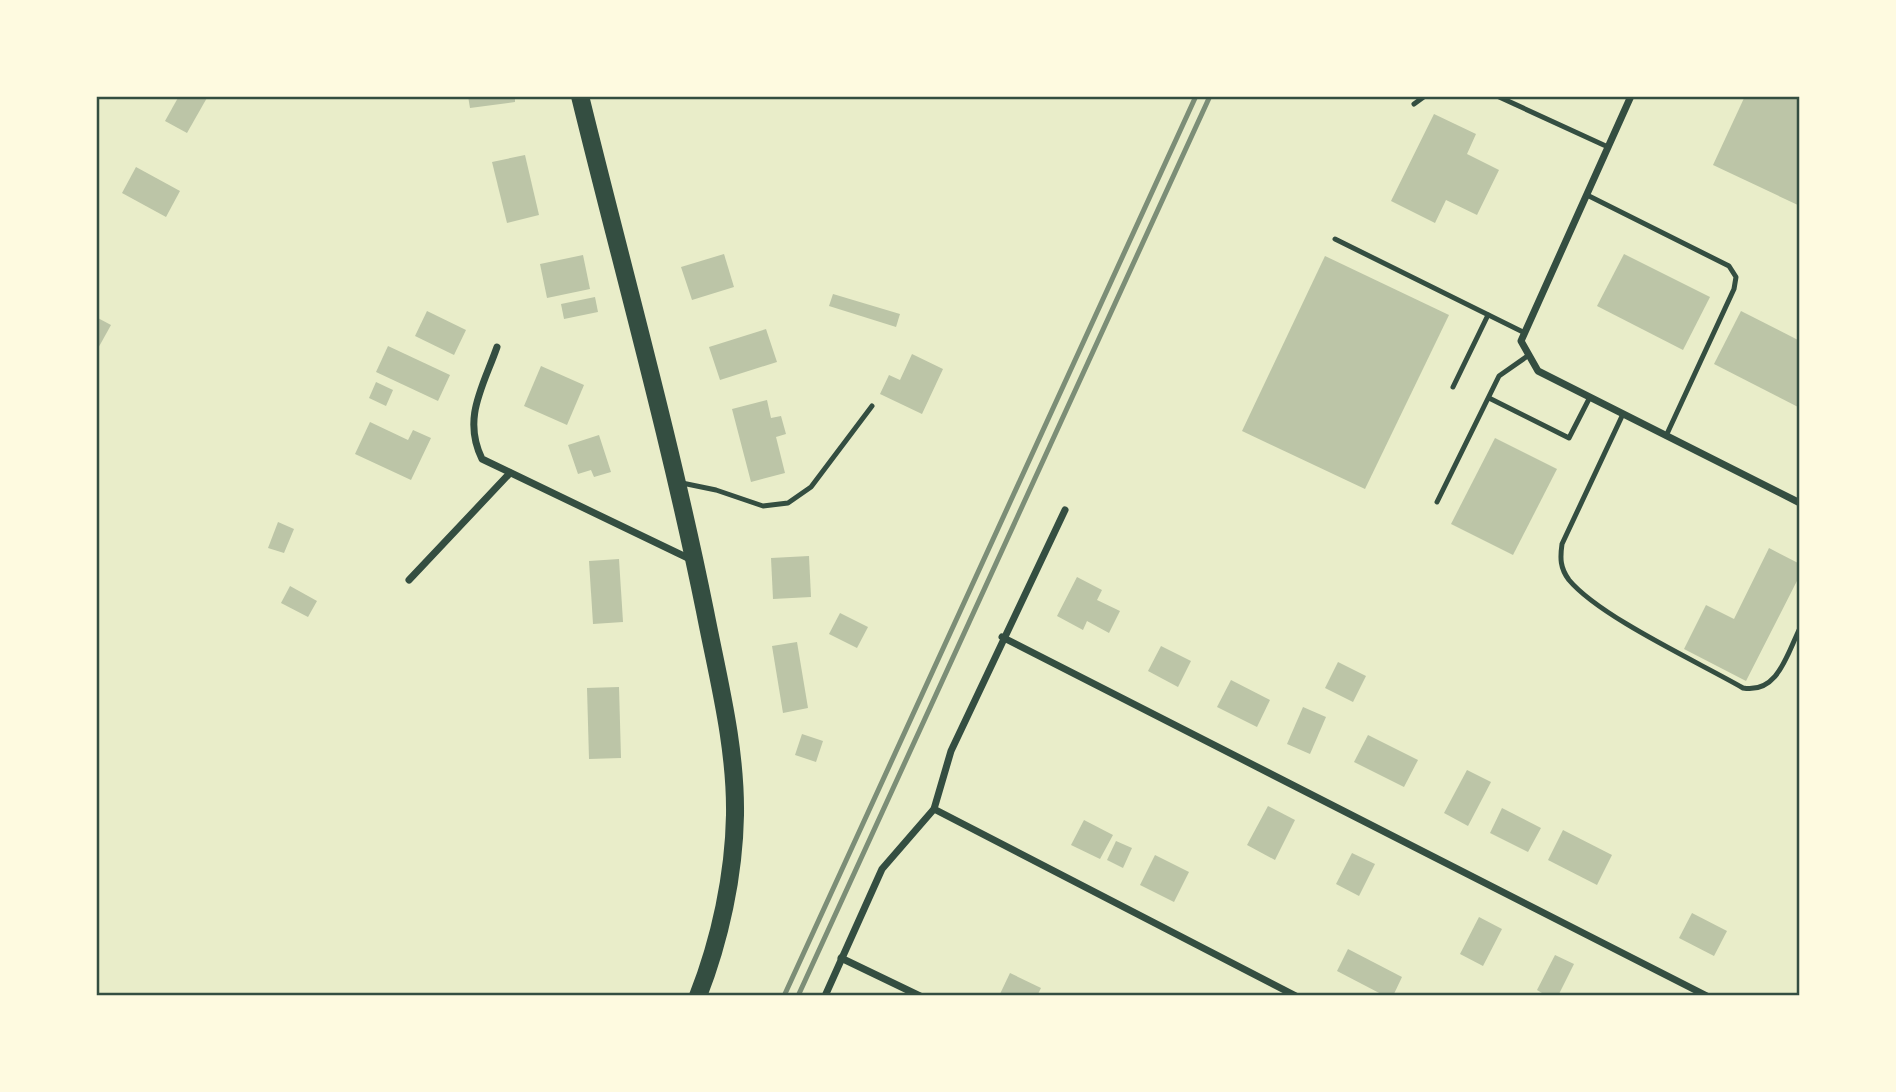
<svg xmlns="http://www.w3.org/2000/svg" width="1896" height="1092" font-family="'Public Sans',sans-serif">
<rect width="100%" height="100%" fill="#e9edc9"/>
<!-- building -->
<g fill="#bcc5a7">
<path d="M 179,96 L 208,96 L 187,133 L 165,121 Z"/>
<path d="M 468,96 L 515,96 L 515,102 L 470,108 Z"/>
<path d="M 1745,96 L 1800,96 L 1800,206 L 1713,165 Z"/>
<path d="M 1434,114 L 1476,134 L 1467,154 L 1499,170 L 1477,215 L 1446,200 L 1435,223 L 1391,201 Z"/>
<path d="M 525,155 L 539,215 L 507,223 L 492,162 Z"/>
<path d="M 136,167 L 180,191 L 166,217 L 122,193 Z"/>
<path d="M 724,254 L 734,287 L 692,300 L 681,267 Z"/>
<path d="M 1624,254 L 1710,297 L 1683,350 L 1597,306 Z"/>
<path d="M 583,255 L 590,289 L 547,298 L 540,264 Z"/>
<path d="M 1325,256 L 1449,315 L 1365,489 L 1242,431 Z"/>
<path d="M 833,294 L 900,314 L 896,327 L 829,306 Z"/>
<path d="M 595,297 L 598,312 L 564,319 L 561,304 Z"/>
<path d="M 427,311 L 466,330 L 454,355 L 415,336 Z"/>
<path d="M 1741,311 L 1800,341 L 1800,408 L 1714,364 Z"/>
<path d="M 96,317 L 111,325 L 96,352 Z"/>
<path d="M 766,329 L 777,362 L 720,380 L 709,347 Z"/>
<path d="M 388,346 L 450,375 L 438,401 L 376,372 Z"/>
<path d="M 912,354 L 943,369 L 922,414 L 880,394 L 889,375 L 900,380 Z"/>
<path d="M 541,366 L 584,385 L 567,425 L 524,406 Z"/>
<path d="M 376,382 L 393,390 L 386,406 L 369,398 Z"/>
<path d="M 767,400 L 771,418 L 781,416 L 786,434 L 776,437 L 785,473 L 751,482 L 732,409 Z"/>
<path d="M 370,422 L 408,440 L 413,430 L 431,438 L 411,480 L 355,454 Z"/>
<path d="M 599,435 L 611,472 L 594,477 L 591,470 L 578,474 L 568,445 Z"/>
<path d="M 1495,438 L 1557,469 L 1513,555 L 1451,524 Z"/>
<path d="M 278,522 L 294,529 L 284,553 L 268,548 Z"/>
<path d="M 1769,548 L 1800,564 L 1800,575 L 1746,681 L 1684,649 L 1706,605 L 1734,619 Z"/>
<path d="M 809,556 L 811,597 L 773,599 L 771,558 Z"/>
<path d="M 619,559 L 623,622 L 593,624 L 589,561 Z"/>
<path d="M 1077,577 L 1102,590 L 1097,600 L 1120,611 L 1109,633 L 1087,621 L 1083,630 L 1057,616 Z"/>
<path d="M 290,586 L 317,601 L 308,617 L 281,603 Z"/>
<path d="M 840,613 L 868,627 L 857,648 L 829,634 Z"/>
<path d="M 797,642 L 808,708 L 783,713 L 772,646 Z"/>
<path d="M 1161,646 L 1191,661 L 1178,687 L 1148,671 Z"/>
<path d="M 1338,662 L 1366,676 L 1353,702 L 1325,688 Z"/>
<path d="M 1231,680 L 1270,700 L 1257,727 L 1217,707 Z"/>
<path d="M 619,687 L 621,758 L 589,759 L 587,688 Z"/>
<path d="M 1303,707 L 1326,717 L 1310,754 L 1287,744 Z"/>
<path d="M 802,734 L 823,741 L 816,762 L 795,755 Z"/>
<path d="M 1368,735 L 1418,760 L 1404,787 L 1354,762 Z"/>
<path d="M 1467,770 L 1491,782 L 1468,826 L 1444,813 Z"/>
<path d="M 1268,806 L 1295,820 L 1275,860 L 1247,845 Z"/>
<path d="M 1502,808 L 1541,828 L 1528,852 L 1490,833 Z"/>
<path d="M 1084,820 L 1113,835 L 1100,859 L 1071,845 Z"/>
<path d="M 1563,830 L 1612,855 L 1597,885 L 1548,860 Z"/>
<path d="M 1116,841 L 1132,848 L 1123,868 L 1107,860 Z"/>
<path d="M 1352,853 L 1375,864 L 1359,896 L 1336,884 Z"/>
<path d="M 1155,855 L 1189,872 L 1174,902 L 1140,885 Z"/>
<path d="M 1692,913 L 1727,931 L 1714,956 L 1679,938 Z"/>
<path d="M 1479,917 L 1502,929 L 1483,966 L 1460,954 Z"/>
<path d="M 1348,949 L 1402,977 L 1393,996 L 1385,996 L 1337,971 Z"/>
<path d="M 1555,955 L 1574,964 L 1558,996 L 1547,996 L 1537,990 Z"/>
<path d="M 1010,973 L 1041,988 L 1037,996 L 999,996 Z"/>
</g>
<g fill="none" stroke-linecap="round" stroke-linejoin="round">
<!-- service -->
<g stroke="#344e41" stroke-width="5">
<path d="M 1497,96 L 1608,147"/>
<path d="M 1414,104 L 1425,96"/>
<path d="M 1587,195 L 1729,266 L 1736,277 L 1734,289 L 1666,436"/>
<path d="M 1335,239 L 1525,333"/>
<path d="M 1453,387 L 1488,315"/>
<path d="M 1489,398 L 1569,438 L 1590,397"/>
<path d="M 1623,414 L 1562,544 C 1560,558 1560,568 1569,580 C 1600,617 1698,662 1743,688 C 1778,694 1787,654 1800,628"/>
<path d="M 682,483 L 716,490 L 763,506 L 788,503 L 811,487 L 872,406"/>
<path d="M 1437,502 L 1499,376 L 1529,355"/>
</g>
<!-- minor -->
<g stroke="#344e41" stroke-width="7">
<path d="M 1631,96 L 1521,341 L 1538,371 L 1800,503"/>
<path d="M 497,347 C 483,387 462,418 482,459 L 690,559"/>
<path d="M 409,580 L 510,473"/>
<path d="M 1002,637 L 1707,996"/>
<path d="M 934,809 L 1296,996"/>
<path d="M 841,958 L 920,996"/>
<path d="M 825,996 L 882,869 L 934,809 L 951,751 L 1065,510"/>
</g>
<!-- primary -->
<path stroke="#344e41" stroke-width="18" d="M 580,96 C 622,267 670,438 705,611 C 718,678 736,746 735,815 C 734,875 720,940 698,996"/>
<!-- rail -->
<g stroke="#7c8e77" stroke-width="5">
<path d="M 784,996 L 1196,96"/>
<path d="M 798,996 L 1210,96"/>
</g>
</g>
<!-- border -->
<rect width="1896" height="1092" fill="none" stroke="#fefae0" stroke-width="196"/>
<rect x="98" y="98" width="1700" height="896" fill="none" stroke="#344e41" stroke-width="2.5"/>
</svg>
